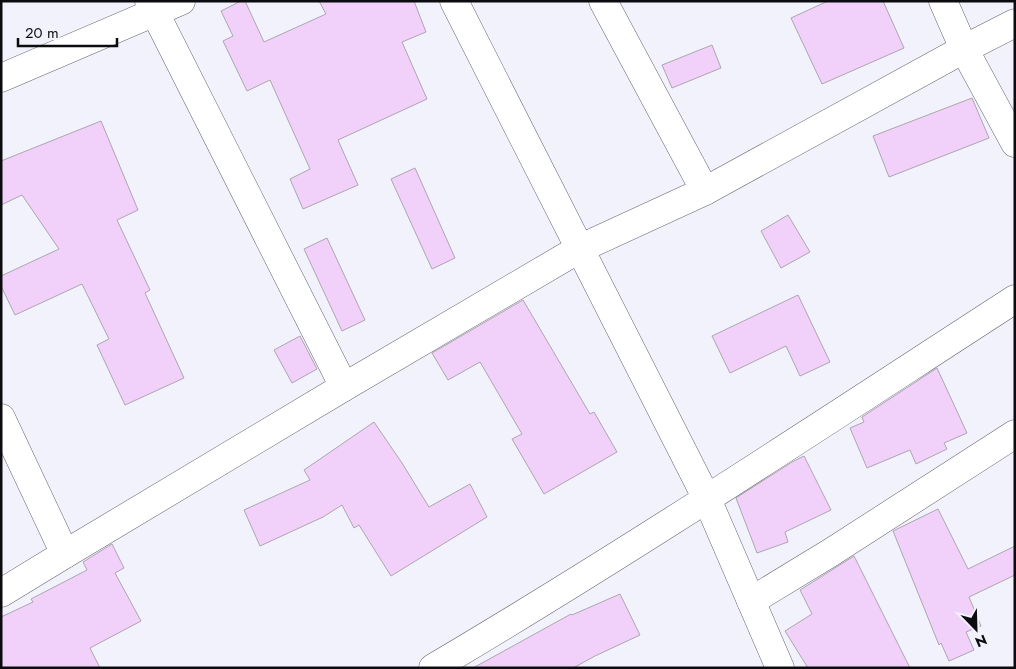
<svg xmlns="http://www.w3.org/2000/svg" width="1016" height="669" font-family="Jost,sans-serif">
<rect width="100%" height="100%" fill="#f2f2fd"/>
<!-- building -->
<g fill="#f1d1fa" stroke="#ada5af">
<path d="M 241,1 L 245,1 L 264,42 L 326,14 L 319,1 L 414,1 L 426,32 L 402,42 L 427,99 L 338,140 L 358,185 L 303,209 L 290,179 L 310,169 L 270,80 L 247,91 L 223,41 L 233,36 L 221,11 Z"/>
<path d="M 828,1 L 883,1 L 904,48 L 822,84 L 791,18 Z"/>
<path d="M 712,45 L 721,68 L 672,88 L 662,65 Z"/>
<path d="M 972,98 L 989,138 L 889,177 L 873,136 Z"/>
<path d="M 101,121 L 138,210 L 117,220 L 150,290 L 145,293 L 184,378 L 125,405 L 97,345 L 109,339 L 82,284 L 15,315 L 1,286 L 1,276 L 59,249 L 22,195 L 1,205 L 1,161 Z"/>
<path d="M 415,168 L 455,258 L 432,269 L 391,179 Z"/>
<path d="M 788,215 L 810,252 L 781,268 L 761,231 Z"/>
<path d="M 327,238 L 365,320 L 342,331 L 304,249 Z"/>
<path d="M 798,295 L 830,362 L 800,376 L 786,346 L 730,373 L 712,336 Z"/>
<path d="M 523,300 L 590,414 L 594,412 L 617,452 L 544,494 L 512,439 L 522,434 L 480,362 L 448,380 L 432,353 Z"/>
<path d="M 300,336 L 317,369 L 292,383 L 274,350 Z"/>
<path d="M 937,368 L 967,433 L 944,443 L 947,449 L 916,464 L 910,450 L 867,468 L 850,428 L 864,422 L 862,417 Z"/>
<path d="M 374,422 L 402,463 L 429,507 L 470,484 L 487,517 L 391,576 L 359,525 L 354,528 L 342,505 L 323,517 L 260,546 L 244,510 L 310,480 L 304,470 Z"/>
<path d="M 804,456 L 831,510 L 785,532 L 788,542 L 757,553 L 736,498 L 792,462 Z"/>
<path d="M 938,509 L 968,569 L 1015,546 L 1015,575 L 969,597 L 981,626 L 966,632 L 974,650 L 949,661 L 941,643 L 939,645 L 893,531 Z"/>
<path d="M 112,544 L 124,568 L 115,573 L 141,621 L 90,648 L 100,668 L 1,668 L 1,617 L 33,602 L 31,599 L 87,570 L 83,562 Z"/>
<path d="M 854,556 L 910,668 L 808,668 L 785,631 L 812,614 L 800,590 Z"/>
<path d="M 620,594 L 640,635 L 595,656 L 573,668 L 473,668 L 571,614 L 572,615 Z"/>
</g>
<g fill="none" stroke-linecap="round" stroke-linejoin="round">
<defs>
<g id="street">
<path d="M 149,1 L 344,387"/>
<path d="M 454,1 L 707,499 L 780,668"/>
<path d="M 603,1 L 705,191"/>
<path d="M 943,1 L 964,49 L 1015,143"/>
<path d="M 1,78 L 181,1"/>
<path d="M 1,418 L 65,554"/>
<path d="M 1,593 L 65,554 L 344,387 L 579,249 L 705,191 L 964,49 L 1015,23"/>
<path d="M 751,601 L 830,553 L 1015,434"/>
<path d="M 433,668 C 631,551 822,424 1015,299"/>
</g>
</defs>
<!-- street casing -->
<use href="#street" stroke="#666670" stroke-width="29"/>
<!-- street -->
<use href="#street" stroke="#fff" stroke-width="28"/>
</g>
<!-- border -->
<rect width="1016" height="669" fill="none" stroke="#0c0c10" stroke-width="5"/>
<!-- north arrow -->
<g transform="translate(976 629) rotate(157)" stroke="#f2f2fd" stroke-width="4" paint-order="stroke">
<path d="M0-4L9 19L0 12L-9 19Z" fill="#0c0c10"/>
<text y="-8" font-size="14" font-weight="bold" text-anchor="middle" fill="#0c0c10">N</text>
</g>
<!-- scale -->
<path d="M18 38v8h99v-8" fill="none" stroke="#0c0c10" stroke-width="2.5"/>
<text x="25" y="38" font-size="15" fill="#0c0c10" stroke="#f2f2fd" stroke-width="4" paint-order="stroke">20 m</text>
</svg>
